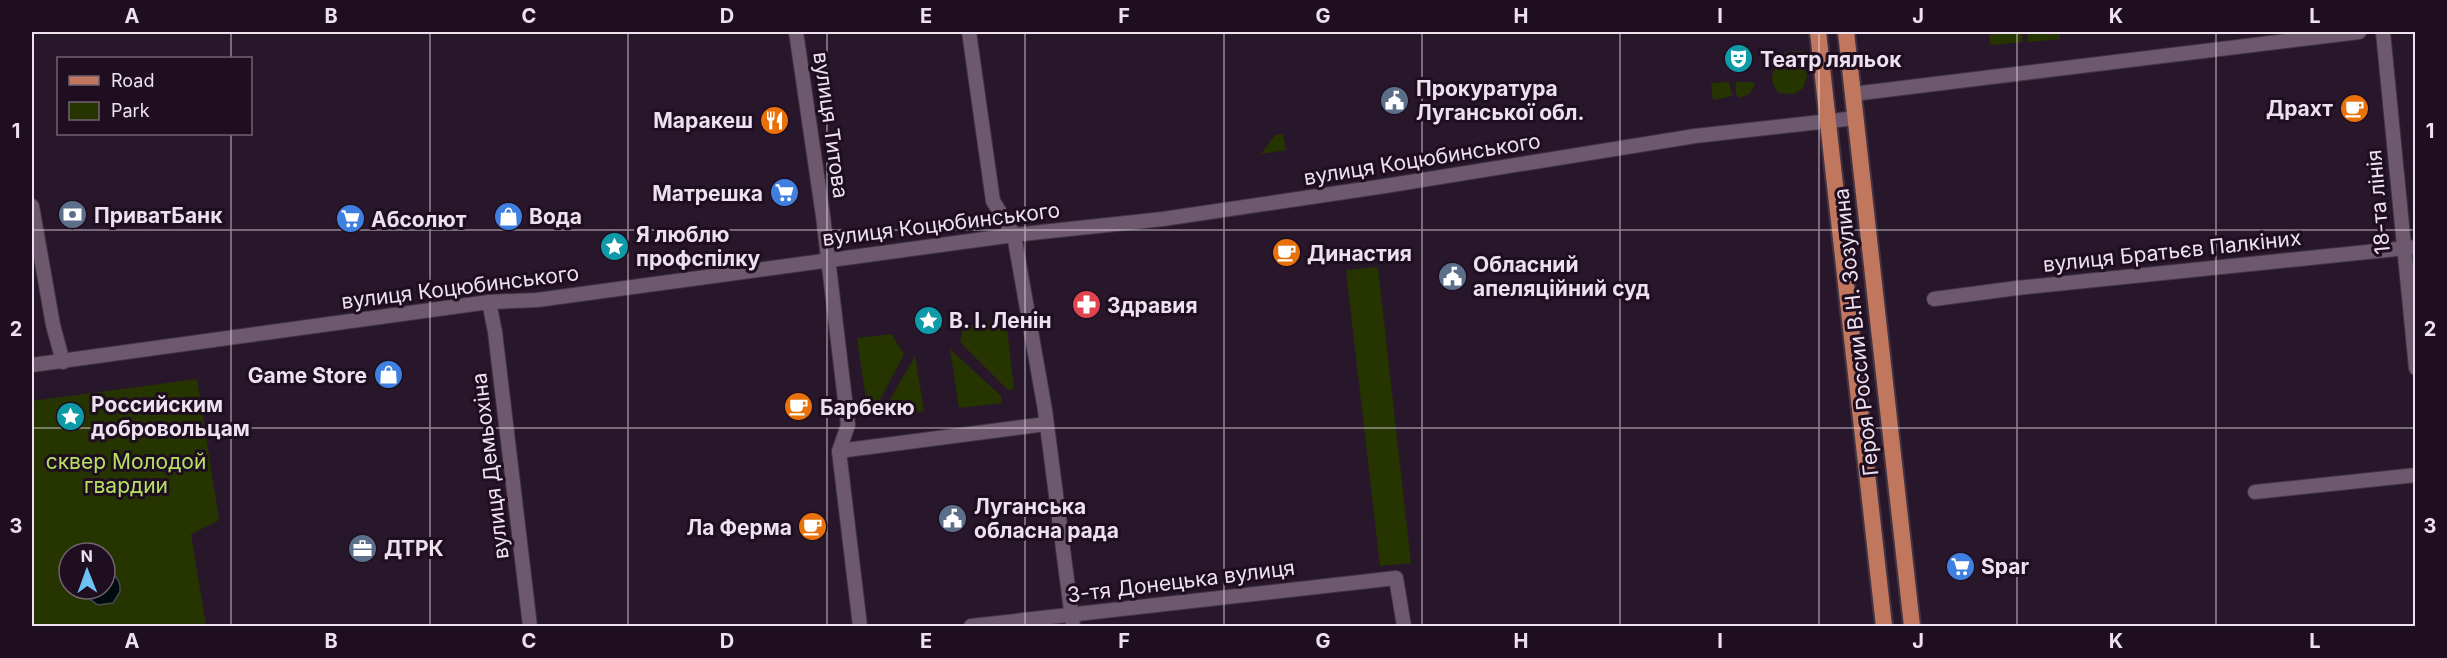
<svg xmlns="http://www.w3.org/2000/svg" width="2447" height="658" font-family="Inter,sans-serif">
<rect width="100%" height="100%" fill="#28172a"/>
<!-- green -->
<g fill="#263500" fill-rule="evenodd">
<path d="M 1989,32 L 2022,32 L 2023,42 L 1990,45 Z"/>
<path d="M 2027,32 L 2059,32 L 2060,39 L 2028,42 Z"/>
<path d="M 1803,51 L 1807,76 L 1803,88 L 1794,94 L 1779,93 C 1765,76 1775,69 1785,52 Z"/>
<path d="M 1729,82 L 1732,96 L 1713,100 L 1711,83 Z"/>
<path d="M 1736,82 L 1753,82 L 1755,85 L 1749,94 L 1740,98 L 1736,94 Z"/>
<path d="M 1283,134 L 1286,150 L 1261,154 L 1275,135 Z"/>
<path d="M 1378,267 L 1411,563 L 1380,566 L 1346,270 Z"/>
<path d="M 1006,320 L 1014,389 L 1008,390 L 960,342 L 964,326 Z"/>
<path d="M 891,334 L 904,354 L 873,413 L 868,413 L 857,338 Z"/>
<path d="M 950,349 L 1001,396 L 1002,403 L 959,408 Z"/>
<path d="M 915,356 L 924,411 L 880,417 Z"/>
<path d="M 197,379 L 219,520 L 191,534 L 206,626 L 32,626 L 32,401 ZM 69,553 L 105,553 L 105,589 L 69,589 Z"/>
</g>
<!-- water -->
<path fill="#000b0f" stroke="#474b52" stroke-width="1.5" d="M 105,571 C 116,574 121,581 120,592 L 113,603 L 98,605 L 91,600 L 86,589 L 105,589 Z"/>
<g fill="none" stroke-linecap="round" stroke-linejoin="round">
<defs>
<g id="minor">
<path d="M 796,32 L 823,216 L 848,425 L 839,451 L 860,626"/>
<path d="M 969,32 L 993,201 L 1014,235 L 1045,410 L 1073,626"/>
<path d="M 2383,32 L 2416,368"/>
<path d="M 1853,94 L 2359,32"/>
<path d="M 32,206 L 53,325 L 63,362"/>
<path d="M 1934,299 L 2017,288 L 2416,247"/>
<path d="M 489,302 L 495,332 L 530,626"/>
<path d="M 32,365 L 489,302 L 537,300 L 1014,235 L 1163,219 L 1385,186 L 1695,136 L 1856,118"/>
<path d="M 839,451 L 1046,424"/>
<path d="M 2255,492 L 2416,475"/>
<path d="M 971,626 L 1396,578 L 1404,626"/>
</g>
<g id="major">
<path d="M 1818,32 L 1884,626"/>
<path d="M 1846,32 L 1912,626"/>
</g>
</defs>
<!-- minor casing -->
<use href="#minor" stroke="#413442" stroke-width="16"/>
<!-- major casing -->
<use href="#major" stroke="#413442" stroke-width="20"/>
<!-- minor -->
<use href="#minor" stroke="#6d586e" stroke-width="14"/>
<!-- major -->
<use href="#major" stroke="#c1765e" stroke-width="16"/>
</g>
<!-- grid -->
<path fill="none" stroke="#ede1ee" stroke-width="1.5" stroke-opacity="0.55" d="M 231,32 L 231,58M 430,32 L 430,626M 628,32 L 628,626M 827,32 L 827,626M 1025,32 L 1025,626M 1224,32 L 1224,626M 1422,32 L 1422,626M 1620,32 L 1620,626M 1819,32 L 1819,626M 2017,32 L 2017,626M 2216,32 L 2216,626M 231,134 L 231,626M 32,230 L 2416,230M 32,428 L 2416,428"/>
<!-- icons -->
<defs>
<symbol id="theatre-disc" viewBox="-11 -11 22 22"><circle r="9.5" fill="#0f9aa8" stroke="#1e0e20"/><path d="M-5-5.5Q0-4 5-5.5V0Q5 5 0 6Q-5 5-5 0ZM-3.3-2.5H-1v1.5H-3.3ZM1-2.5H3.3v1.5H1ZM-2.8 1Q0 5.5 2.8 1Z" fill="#fff"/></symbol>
<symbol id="civic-disc" viewBox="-11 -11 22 22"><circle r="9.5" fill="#5c6f8a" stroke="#1e0e20"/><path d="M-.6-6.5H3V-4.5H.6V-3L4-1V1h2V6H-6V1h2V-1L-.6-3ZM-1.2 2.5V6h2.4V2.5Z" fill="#fff"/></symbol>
<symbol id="cafe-disc" viewBox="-11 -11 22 22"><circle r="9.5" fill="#e8710a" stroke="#1e0e20"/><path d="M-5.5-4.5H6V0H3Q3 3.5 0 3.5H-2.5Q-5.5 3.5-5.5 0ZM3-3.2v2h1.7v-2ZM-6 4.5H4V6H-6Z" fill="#fff"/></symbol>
<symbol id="restaurant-disc" viewBox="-11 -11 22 22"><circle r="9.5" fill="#e8710a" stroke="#1e0e20"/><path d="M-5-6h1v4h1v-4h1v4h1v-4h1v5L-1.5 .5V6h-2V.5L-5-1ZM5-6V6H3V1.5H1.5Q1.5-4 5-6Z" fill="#fff"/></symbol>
<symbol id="supermarket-disc" viewBox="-11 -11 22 22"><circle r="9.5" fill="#3f7fe0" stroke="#1e0e20"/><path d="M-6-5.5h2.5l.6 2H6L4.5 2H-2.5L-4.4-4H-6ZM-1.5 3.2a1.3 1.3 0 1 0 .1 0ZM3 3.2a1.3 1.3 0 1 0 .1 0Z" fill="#fff"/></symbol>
<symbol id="bank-disc" viewBox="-11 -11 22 22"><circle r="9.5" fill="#5c6f8a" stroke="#1e0e20"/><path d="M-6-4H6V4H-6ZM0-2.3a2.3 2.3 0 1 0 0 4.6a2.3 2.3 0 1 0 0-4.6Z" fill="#fff"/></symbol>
<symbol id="shop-disc" viewBox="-11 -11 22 22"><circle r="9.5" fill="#3f7fe0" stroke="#1e0e20"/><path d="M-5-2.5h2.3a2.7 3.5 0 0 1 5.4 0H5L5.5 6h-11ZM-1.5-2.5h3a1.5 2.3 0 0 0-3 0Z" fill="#fff"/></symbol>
<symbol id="sight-disc" viewBox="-11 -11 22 22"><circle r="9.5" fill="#0f9aa8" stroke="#1e0e20"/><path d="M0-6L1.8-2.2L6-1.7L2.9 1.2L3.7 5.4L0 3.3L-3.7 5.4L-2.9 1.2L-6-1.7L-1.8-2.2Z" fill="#fff"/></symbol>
<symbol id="pharmacy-disc" viewBox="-11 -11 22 22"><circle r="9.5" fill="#e0444e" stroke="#1e0e20"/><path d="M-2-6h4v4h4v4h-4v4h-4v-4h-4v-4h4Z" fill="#fff"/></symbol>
<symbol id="office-disc" viewBox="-11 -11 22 22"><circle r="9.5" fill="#5c6f8a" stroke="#1e0e20"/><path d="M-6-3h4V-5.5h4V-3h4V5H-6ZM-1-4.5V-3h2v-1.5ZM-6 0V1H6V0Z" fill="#fff"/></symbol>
</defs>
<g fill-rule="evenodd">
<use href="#theatre-disc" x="1722" y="42" width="33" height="33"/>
<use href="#civic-disc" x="1378" y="84" width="33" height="33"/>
<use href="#cafe-disc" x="2338" y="92" width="33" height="33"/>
<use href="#restaurant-disc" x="758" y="104" width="33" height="33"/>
<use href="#supermarket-disc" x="768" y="176" width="33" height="33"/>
<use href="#bank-disc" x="56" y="198" width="33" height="33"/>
<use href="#shop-disc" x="492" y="200" width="33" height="33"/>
<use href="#supermarket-disc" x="334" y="202" width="33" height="33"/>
<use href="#sight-disc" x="598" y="230" width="33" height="33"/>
<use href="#cafe-disc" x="1270" y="236" width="33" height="33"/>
<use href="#civic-disc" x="1436" y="260" width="33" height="33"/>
<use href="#pharmacy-disc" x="1070" y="288" width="33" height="33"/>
<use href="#sight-disc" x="912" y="304" width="33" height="33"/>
<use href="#shop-disc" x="372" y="358" width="33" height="33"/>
<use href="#cafe-disc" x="782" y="390" width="33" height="33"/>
<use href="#sight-disc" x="54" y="400" width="33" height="33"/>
<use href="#civic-disc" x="936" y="502" width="33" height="33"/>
<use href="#cafe-disc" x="796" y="510" width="33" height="33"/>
<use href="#office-disc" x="346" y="532" width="33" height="33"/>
<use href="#supermarket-disc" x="1944" y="550" width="33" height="33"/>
</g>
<g text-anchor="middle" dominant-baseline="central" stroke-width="6" stroke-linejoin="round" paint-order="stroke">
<!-- poi labels -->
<g font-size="21" font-weight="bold" fill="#ede1ee" stroke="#1e0e20" text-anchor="start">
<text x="1760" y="59">Театр ляльок</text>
<text x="1416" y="88">Прокуратура<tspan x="1416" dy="24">Луганської обл.</tspan></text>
<text x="2333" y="108" text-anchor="end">Драхт</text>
<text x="753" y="120" text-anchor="end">Маракеш</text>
<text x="763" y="193" text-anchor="end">Матрешка</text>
<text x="94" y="215">ПриватБанк</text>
<text x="529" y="216">Вода</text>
<text x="371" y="219">Абсолют</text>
<text x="636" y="234">Я люблю<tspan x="636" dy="24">профспілку</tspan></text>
<text x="1307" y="253">Династия</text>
<text x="1473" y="264">Обласний<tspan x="1473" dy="24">апеляційний суд</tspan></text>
<text x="1107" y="305">Здравия</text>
<text x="949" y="320">В. І. Ленін</text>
<text x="367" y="375" text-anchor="end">Game Store</text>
<text x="91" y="404">Pоссийским<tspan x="91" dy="24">добровольцам</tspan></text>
<text x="820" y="407">Барбекю</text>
<text x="974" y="506">Луганська<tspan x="974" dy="24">обласна рада</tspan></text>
<text x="792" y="527" text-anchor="end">Ла Ферма</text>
<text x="384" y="548">ДТРК</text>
<text x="1981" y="566">Spar</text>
</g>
<!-- street labels -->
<g font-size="21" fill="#ede1ee" stroke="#1e0e20">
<text transform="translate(831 125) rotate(82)">вулиця Титова</text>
<text transform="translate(1422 159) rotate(-9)">вулиця Коцюбинського</text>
<text transform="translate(2378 202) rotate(-95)">18-та лінія</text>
<text transform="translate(941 224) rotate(-7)">вулиця Коцюбинського</text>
<text transform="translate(2172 251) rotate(-6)">вулиця Братьєв Палкіних</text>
<text transform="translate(460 287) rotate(-7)">вулиця Коцюбинського</text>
<text transform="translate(1856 332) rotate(-96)">Героя России В.Н. Зозулина</text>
<text transform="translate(490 466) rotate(-97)">вулиця Демьохіна</text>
<text transform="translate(1181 581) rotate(-7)">3-тя Донецька вулиця</text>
</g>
<!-- park labels -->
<g font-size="21" fill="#b7e063" stroke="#1e0e20">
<text x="126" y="461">сквер Молодой<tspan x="126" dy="24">гвардии</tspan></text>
</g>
</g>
<!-- border -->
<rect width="2447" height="658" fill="none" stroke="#1e0e20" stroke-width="66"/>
<!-- legend -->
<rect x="57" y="57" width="195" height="78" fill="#1e0e20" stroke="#716272" stroke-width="1.5"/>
<rect x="69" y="76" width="30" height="9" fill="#c1765e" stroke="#716272" stroke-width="1.5"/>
<text x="111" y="87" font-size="18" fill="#ede1ee">Road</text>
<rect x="69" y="102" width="30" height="18" fill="#263500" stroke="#716272" stroke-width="1.5"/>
<text x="111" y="117" font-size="18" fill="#ede1ee">Park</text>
<!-- north arrow -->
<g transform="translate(87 571) rotate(359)"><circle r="28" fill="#1e0e20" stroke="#716272" stroke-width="1.5"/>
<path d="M0-4.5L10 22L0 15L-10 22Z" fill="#6ec2f3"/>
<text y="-9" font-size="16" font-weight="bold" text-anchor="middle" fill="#ede1ee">N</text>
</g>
<rect x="33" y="33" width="2381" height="592" fill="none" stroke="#ede1ee" stroke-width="2"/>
<g font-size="20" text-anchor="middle" font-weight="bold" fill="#ede1ee">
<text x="132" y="23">A</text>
<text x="331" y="23">B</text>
<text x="529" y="23">C</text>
<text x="727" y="23">D</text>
<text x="926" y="23">E</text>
<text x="1124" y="23">F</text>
<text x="1323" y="23">G</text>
<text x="1521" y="23">H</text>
<text x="1720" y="23">I</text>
<text x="1918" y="23">J</text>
<text x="2116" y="23">K</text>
<text x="2315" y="23">L</text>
<text x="16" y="138">1</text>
<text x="2430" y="138">1</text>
<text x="16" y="336">2</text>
<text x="2430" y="336">2</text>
<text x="16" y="533">3</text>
<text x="2430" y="533">3</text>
<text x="132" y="648">A</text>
<text x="331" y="648">B</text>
<text x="529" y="648">C</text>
<text x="727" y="648">D</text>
<text x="926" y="648">E</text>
<text x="1124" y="648">F</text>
<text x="1323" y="648">G</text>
<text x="1521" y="648">H</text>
<text x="1720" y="648">I</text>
<text x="1918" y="648">J</text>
<text x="2116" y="648">K</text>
<text x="2315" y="648">L</text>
</g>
</svg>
